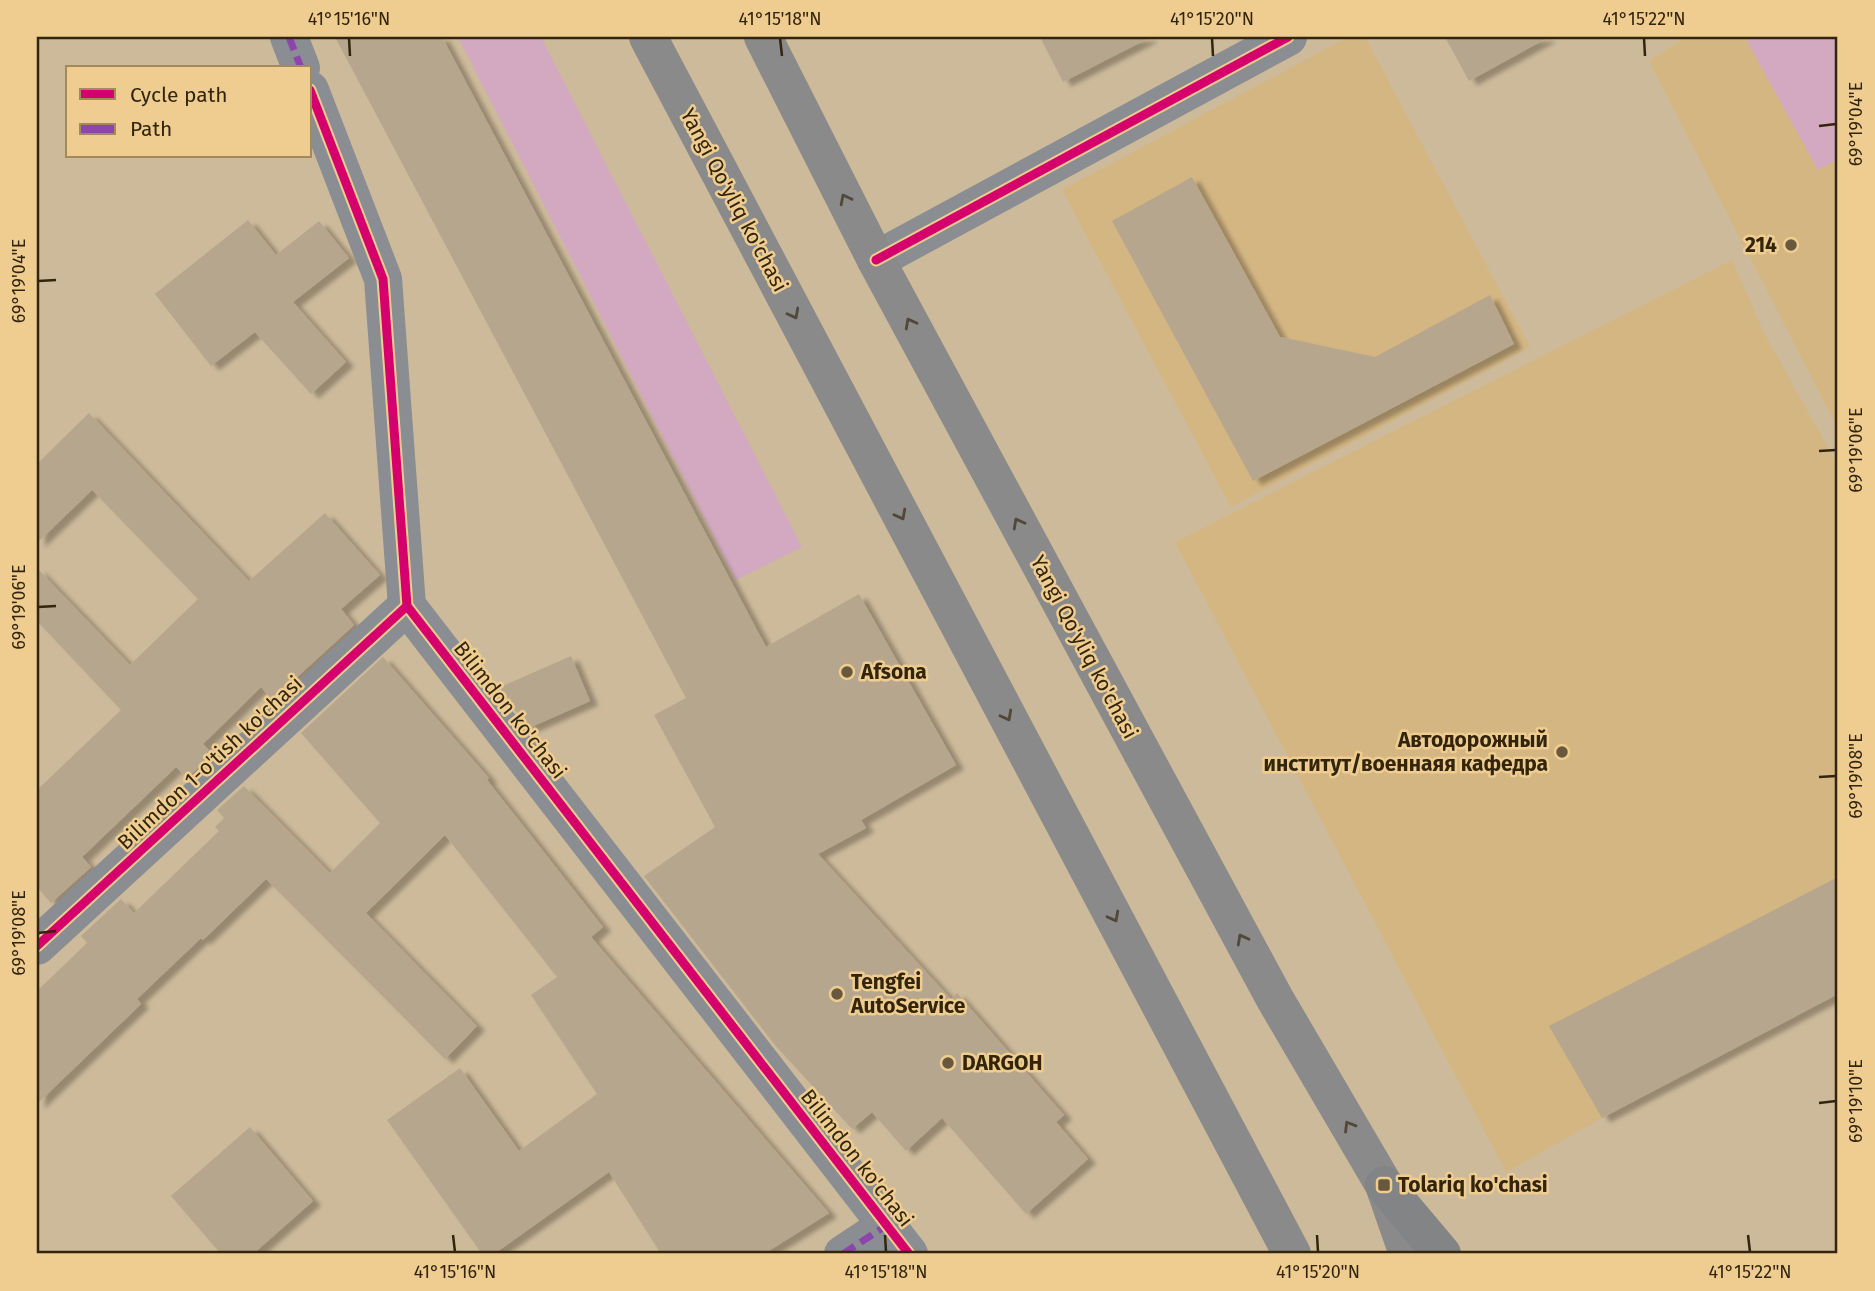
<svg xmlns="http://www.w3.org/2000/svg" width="1875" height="1291" font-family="'Fira Sans',sans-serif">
<defs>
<filter id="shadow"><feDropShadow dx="8" dy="4.5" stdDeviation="2" flood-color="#0004"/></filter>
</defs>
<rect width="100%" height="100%" fill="#cdba9a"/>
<!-- built -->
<g fill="#d4b683">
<path d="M 1348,37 L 1365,37 L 1530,347 L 1231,507 L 1062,190 Z"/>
<path d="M 1686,37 L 1838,37 L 1838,429 L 1649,61 Z"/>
<path d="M 1732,260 L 1763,331 L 1838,466 L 1838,994 L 1602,1118 L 1506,1172 L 1175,542 Z"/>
</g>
<!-- green -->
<g fill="#d2a9c1">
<path d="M 458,37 L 541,37 L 802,547 L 736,580 Z"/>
<path d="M 1754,37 L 1838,37 L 1838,159 L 1818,170 L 1747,41 Z"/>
</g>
<!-- building -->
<g fill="#b5a68d" filter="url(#shadow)">
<path d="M 335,37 L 442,37 L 766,647 L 859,594 L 956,765 L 861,820 L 866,828 L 818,854 L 951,999 L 957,993 L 1064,1115 L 1056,1122 L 1088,1159 L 1026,1214 L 942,1118 L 906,1151 L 872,1112 L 852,1129 L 775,1045 L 644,876 L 715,827 L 654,715 L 686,698 Z"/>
<path d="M 1040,37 L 1151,37 L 1063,82 Z"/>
<path d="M 1445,37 L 1549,37 L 1469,81 Z"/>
<path d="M 1192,177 L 1280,337 L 1375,357 L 1490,295 L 1514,344 L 1253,481 L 1112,221 Z"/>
<path d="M 248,220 L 276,255 L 319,221 L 349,258 L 293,302 L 346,362 L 311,394 L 255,332 L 211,366 L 155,294 Z"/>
<path d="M 89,413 L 249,581 L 325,513 L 380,575 L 341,609 L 354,625 L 272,700 L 261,687 L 203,744 L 213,754 L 187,778 L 176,767 L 82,857 L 91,867 L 51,903 L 37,887 L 37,790 L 121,710 L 37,621 L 37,568 L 130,665 L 198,599 L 92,490 L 37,543 L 37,464 Z"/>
<path d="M 571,656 L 590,701 L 529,728 L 498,688 Z"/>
<path d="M 383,657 L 489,778 L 487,780 L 603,927 L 591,937 L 829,1213 L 764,1254 L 661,1254 L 609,1172 L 494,1254 L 482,1254 L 387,1120 L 460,1068 L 519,1151 L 597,1094 L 531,995 L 557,977 L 445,835 L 366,913 L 477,1026 L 445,1059 L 266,879 L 203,940 L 201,938 L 137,999 L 141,1004 L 37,1104 L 37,991 L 87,943 L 81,936 L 121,899 L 134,913 L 219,831 L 215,827 L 224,818 L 217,810 L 244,786 L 330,873 L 380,823 L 301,733 Z"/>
<path d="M 1838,877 L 1838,994 L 1602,1118 L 1549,1026 Z"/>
<path d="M 250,1127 L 313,1201 L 253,1254 L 221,1254 L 171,1196 Z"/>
</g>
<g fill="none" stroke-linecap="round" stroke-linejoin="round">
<!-- minor -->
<g stroke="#8a8d92" stroke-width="38">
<path d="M 289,37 L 301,68"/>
<path d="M 310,90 L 383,279 L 407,606 L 909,1254"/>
<path d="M 876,260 L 1288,37"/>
<path d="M 37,946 L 407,606"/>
<path d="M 843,1254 L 887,1225"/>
</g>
<!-- secondary -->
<g stroke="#8a8a8b" stroke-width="38">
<path d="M 648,37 L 1292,1254"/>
<path d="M 763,37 L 876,260 L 1275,999 L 1384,1185 L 1408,1254"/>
</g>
<!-- primary -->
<path stroke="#838485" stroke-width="38" d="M 1384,1185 L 1442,1254"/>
<!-- quiet -->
<g stroke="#8e44ad" stroke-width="7" stroke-dasharray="14 7" stroke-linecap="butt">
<path d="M 289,37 L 301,68"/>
<path d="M 843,1254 L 887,1225"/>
</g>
<defs>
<g id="cycleway">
<path d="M 310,90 L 383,279 L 407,606 L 909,1254"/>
<path d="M 876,260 L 1288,37"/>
<path d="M 37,946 L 407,606"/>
</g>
</defs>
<!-- cycleway casing -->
<use href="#cycleway" stroke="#efcd91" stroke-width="13"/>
<!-- cycleway -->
<use href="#cycleway" stroke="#d6006c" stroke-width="9"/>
</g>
<!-- one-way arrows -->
<defs><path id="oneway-chevron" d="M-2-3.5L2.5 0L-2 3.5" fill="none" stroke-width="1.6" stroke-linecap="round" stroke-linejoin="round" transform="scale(1.75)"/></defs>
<g stroke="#514838">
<use href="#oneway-chevron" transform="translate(845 199) rotate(-117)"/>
<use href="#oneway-chevron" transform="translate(794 314) rotate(62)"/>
<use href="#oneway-chevron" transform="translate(910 323) rotate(-118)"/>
<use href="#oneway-chevron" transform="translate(901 515) rotate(62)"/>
<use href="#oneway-chevron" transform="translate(1018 523) rotate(-118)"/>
<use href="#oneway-chevron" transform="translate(1007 716) rotate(62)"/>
<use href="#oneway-chevron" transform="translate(1114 917) rotate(62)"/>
<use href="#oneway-chevron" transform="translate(1242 939) rotate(-118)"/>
<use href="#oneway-chevron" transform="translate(1349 1126) rotate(-121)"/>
</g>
<!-- ticks -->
<path fill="none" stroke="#32250c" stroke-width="2.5" d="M 349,38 L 350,56M 780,38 L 782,56M 1212,38 L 1213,56M 1644,38 L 1645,56M 1819,126 L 1836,124M 38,281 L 56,280M 1819,451 L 1836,450M 38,607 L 56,606M 1819,777 L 1836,776M 38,933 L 56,931M 1819,1103 L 1836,1101M 453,1235 L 455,1252M 885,1235 L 886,1252M 1317,1235 L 1318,1252M 1748,1235 L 1750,1252"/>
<!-- markers -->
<g fill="#68593e" stroke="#efcd91" stroke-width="2.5">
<circle cx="1791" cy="245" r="7"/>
<circle cx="847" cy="672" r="7"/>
<circle cx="1562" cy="752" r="7"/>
<circle cx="837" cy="994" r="7"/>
<circle cx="948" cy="1063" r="7"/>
<rect x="1377" y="1178" width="14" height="14" rx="3.5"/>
</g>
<g text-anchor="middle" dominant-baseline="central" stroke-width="5" stroke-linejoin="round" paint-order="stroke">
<!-- street labels -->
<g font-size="21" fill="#32250c" stroke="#efcd91">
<text transform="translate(734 200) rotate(62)">Yangi Qo'yliq ko'chasi</text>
<text transform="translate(1084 647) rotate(62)">Yangi Qo'yliq ko'chasi</text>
<text transform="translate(510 710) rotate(52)">Bilimdon ko'chasi</text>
<text transform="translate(210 763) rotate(-43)">Bilimdon 1-o'tish ko'chasi</text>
<text transform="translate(857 1158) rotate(52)">Bilimdon ko'chasi</text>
</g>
<!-- poi labels -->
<g font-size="21" font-weight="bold" fill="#32250c" stroke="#efcd91" text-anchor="start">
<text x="1777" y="245" text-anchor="end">214</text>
<text x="861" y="672">Afsona</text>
<text x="1548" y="740" text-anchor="end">Автодорожный<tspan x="1548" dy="24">институт/военнаяя кафедра</tspan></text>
<text x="851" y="982">Tengfei<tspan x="851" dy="24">AutoService</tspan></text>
<text x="962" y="1063">DARGOH</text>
<text x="1398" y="1185">Tolariq ko'chasi</text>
</g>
</g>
<!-- border -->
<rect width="1875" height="1291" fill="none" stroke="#efcd91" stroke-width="77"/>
<!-- legend -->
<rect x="66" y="66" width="245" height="91" fill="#efcd91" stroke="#a38a5c" stroke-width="2"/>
<rect x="80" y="89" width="35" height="10" fill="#d6006c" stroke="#a38a5c" stroke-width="2"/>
<text x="130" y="102" font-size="21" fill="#32250c">Cycle path</text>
<rect x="80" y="124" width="35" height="10" fill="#8e44ad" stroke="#a38a5c" stroke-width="2"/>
<text x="130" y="136" font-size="21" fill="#32250c">Path</text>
<rect x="38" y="38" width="1798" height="1214" fill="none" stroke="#32250c" stroke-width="2.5"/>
<g font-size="18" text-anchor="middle" fill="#32250c">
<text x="349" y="25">41°15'16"N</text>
<text x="780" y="25">41°15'18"N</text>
<text x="1212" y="25">41°15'20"N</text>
<text x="1644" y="25">41°15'22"N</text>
<text transform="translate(1856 124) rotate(-90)" y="6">69°19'04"E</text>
<text transform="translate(19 281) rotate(-90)" y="6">69°19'04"E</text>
<text transform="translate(1856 450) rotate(-90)" y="6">69°19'06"E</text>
<text transform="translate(19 607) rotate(-90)" y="6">69°19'06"E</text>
<text transform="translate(1856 776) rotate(-90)" y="6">69°19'08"E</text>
<text transform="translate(19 933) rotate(-90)" y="6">69°19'08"E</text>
<text transform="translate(1856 1101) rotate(-90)" y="6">69°19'10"E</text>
<text x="455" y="1278">41°15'16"N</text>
<text x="886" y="1278">41°15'18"N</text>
<text x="1318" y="1278">41°15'20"N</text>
<text x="1750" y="1278">41°15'22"N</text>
</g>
</svg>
